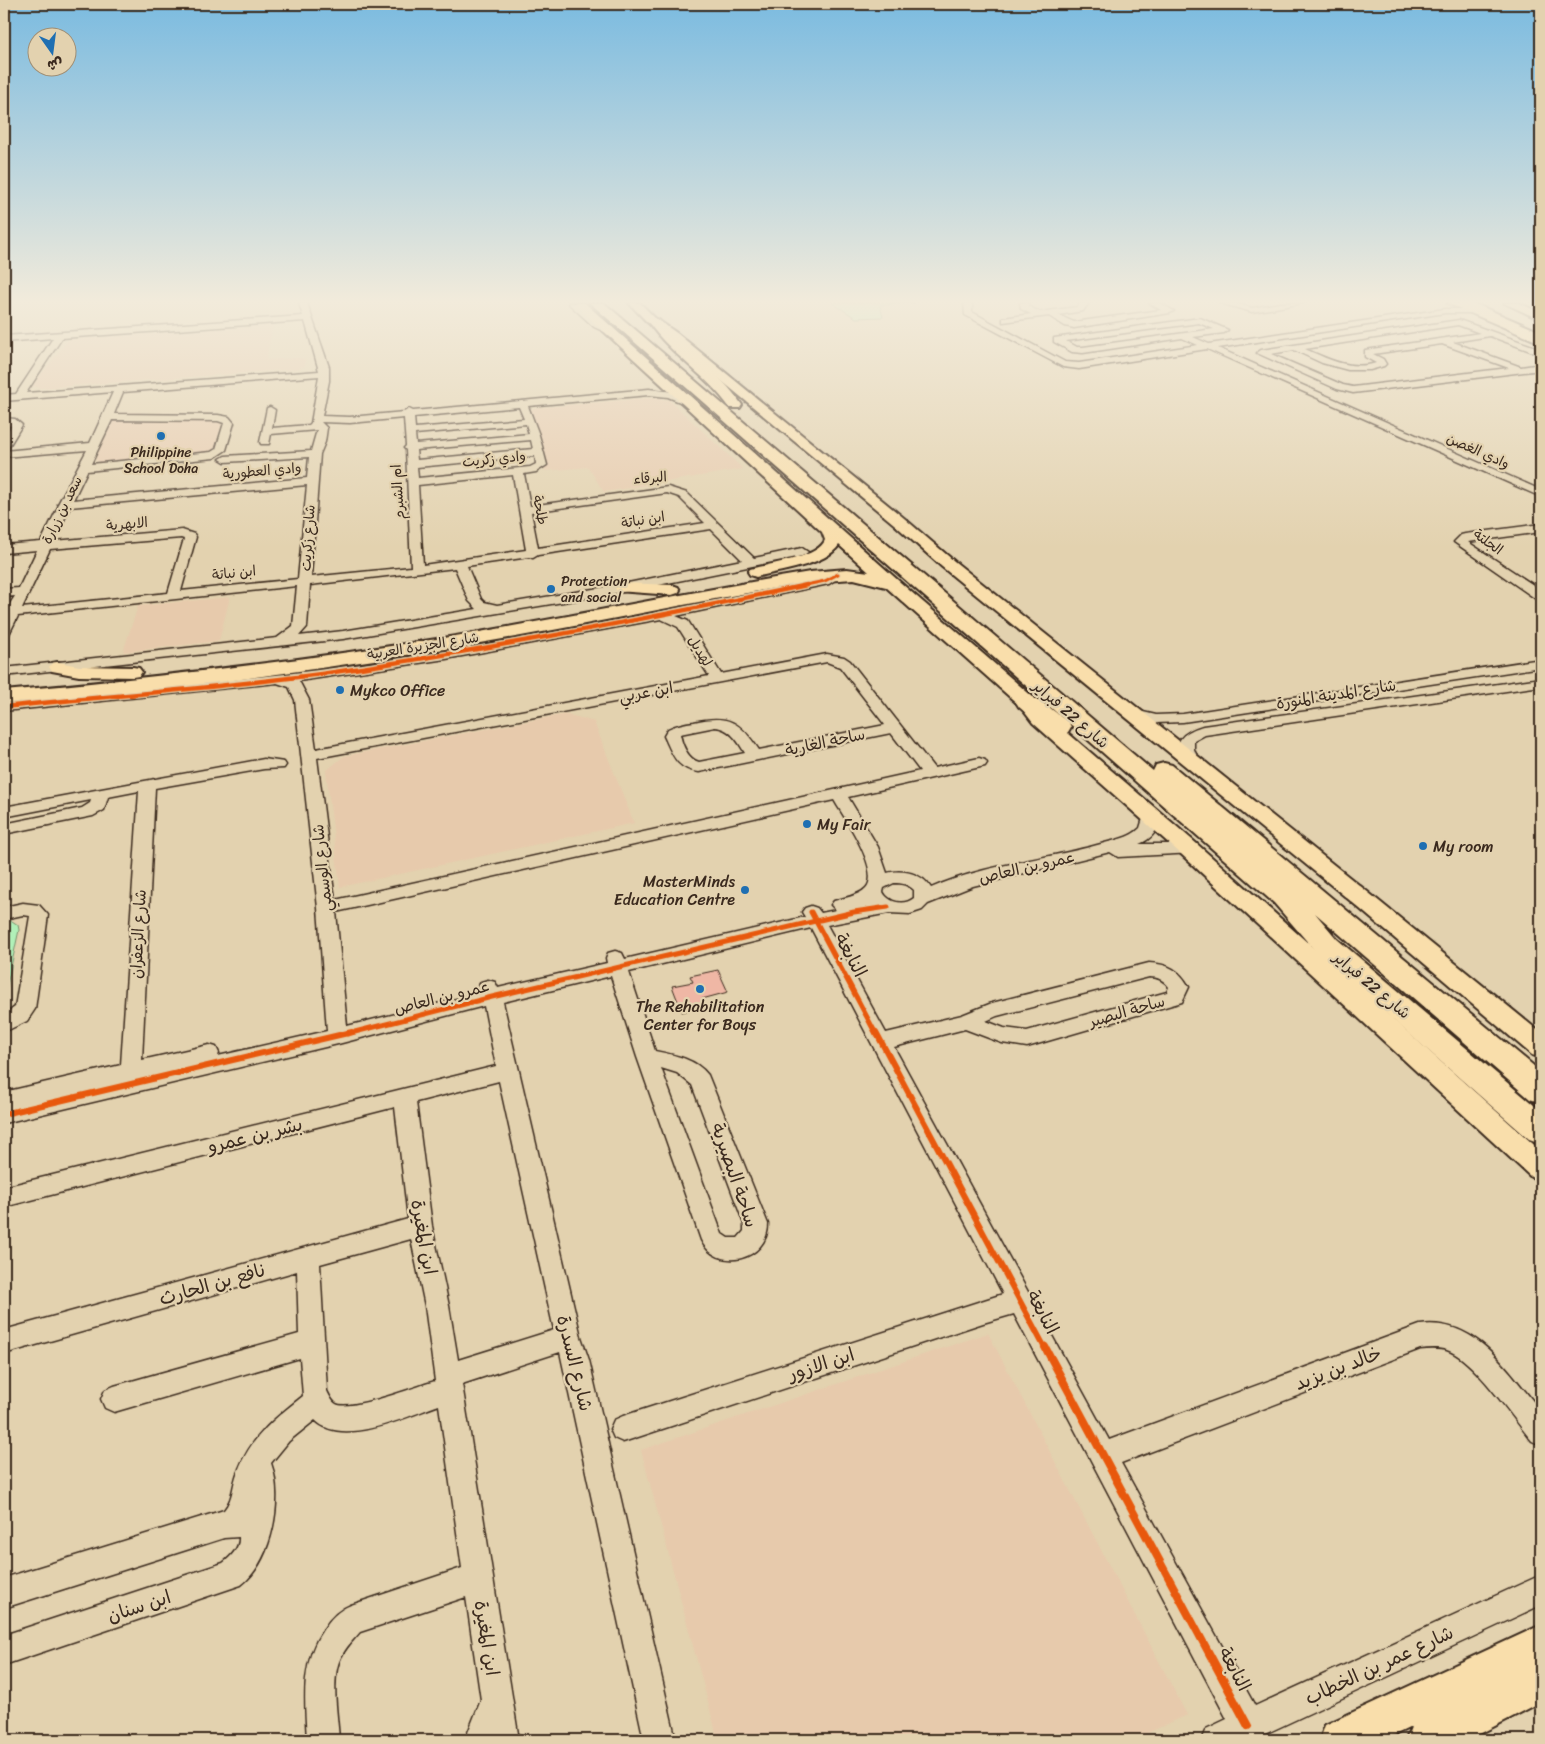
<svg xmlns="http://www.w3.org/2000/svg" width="1545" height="1744" font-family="Sriracha,'Playpen Sans Arabic',sans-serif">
<rect width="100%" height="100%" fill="#e3d2af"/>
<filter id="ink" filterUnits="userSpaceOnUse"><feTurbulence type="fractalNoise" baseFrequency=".02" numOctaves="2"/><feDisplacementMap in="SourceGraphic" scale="10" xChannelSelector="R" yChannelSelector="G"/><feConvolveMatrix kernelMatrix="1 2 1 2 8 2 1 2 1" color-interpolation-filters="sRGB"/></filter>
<g filter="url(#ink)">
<!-- built -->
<g fill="#e7caac">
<path d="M 273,325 L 266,360 L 298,358 L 305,359 L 305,366 L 296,369 L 41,388 L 32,386 L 68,340 Z"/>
<path d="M 651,398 L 669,400 L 743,469 L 604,492 L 588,467 L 545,471 L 528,412 L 534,408 Z"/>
<path d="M 119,419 L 217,421 L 222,423 L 214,450 L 207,453 L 103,463 L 95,460 L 111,422 Z"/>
<path d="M 230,597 L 219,641 L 123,652 L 138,606 Z"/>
<path d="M 566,714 L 594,722 L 634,823 L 340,887 L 326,771 L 344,756 Z"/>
<path d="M 988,1333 L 1187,1715 L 1132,1740 L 718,1740 L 641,1450 Z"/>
</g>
<!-- green -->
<g fill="#b1f0b8" stroke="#768d6b">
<path d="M 832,303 L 915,303 L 880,305 L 883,317 L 856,318 Z"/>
<path d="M 4,921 L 12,921 L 18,925 L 19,930 L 4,999 Z"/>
</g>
<!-- building -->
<path fill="#efb7a5" stroke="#3b2a1e" d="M 718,970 L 728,992 L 702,999 L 705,1006 L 682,1012 L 672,986 L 693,982 L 690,976 Z"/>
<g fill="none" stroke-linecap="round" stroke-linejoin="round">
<defs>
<g id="minor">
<path d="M 299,303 L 307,303 L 329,367 L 329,381 L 322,416 L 350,417 L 404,412 L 409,409 L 413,411 L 649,389 L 673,392 L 697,404 L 692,407 L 668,397 L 649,395 L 528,406 L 539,435 L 547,465 L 536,472 L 524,474 L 530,506 L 668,487 L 687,493 L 754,558 L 802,548 L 808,552 L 802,556 L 623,592 L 343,639 L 4,676 L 4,668 L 277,638 L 293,626 L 297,586 L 18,616 L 9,634 L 4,635 L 4,613 L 15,596 L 4,597 L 4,589 L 19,588 L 37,550 L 4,553 L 4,545 L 41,542 L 59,505 L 58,504 L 87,450 L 4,457 L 4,451 L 90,443 L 113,392 L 4,401 L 4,395 L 16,394 L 53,338 L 4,342 L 4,336 L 303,316 ZM 305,321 L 319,371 L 26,393 L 62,338 ZM 319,376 L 311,423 L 309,425 L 272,428 L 275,410 L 270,407 L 267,408 L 260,442 L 261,444 L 269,444 L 271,434 L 317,430 L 311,451 L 225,456 L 220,459 L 225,462 L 309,457 L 307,478 L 73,500 L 87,471 L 214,458 L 226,450 L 234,423 L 229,417 L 218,415 L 114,414 L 123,392 ZM 519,407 L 524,419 L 415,428 L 414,417 ZM 404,418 L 406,446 L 404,448 L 406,450 L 411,567 L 311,577 L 320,454 L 325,442 L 327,428 L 321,422 L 350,423 ZM 112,420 L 218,421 L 224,423 L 216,449 L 211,452 L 91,464 ZM 526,424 L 529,434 L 416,444 L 415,434 ZM 531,440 L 533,449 L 417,460 L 416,450 ZM 535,456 L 536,464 L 530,467 L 418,478 L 417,467 ZM 513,475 L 526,550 L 423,565 L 418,485 ZM 307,485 L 298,579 L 181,591 L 196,537 L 194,534 L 182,530 L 54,541 L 70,507 ZM 667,493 L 679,497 L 705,523 L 538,548 L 531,512 ZM 711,529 L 742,560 L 623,584 L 497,605 L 484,602 L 481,599 L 467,566 L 529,557 L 533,558 L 538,555 ZM 181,538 L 184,539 L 168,593 L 22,608 L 50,549 ZM 455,568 L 469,601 L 477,609 L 343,631 L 299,636 L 307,627 L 310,585 Z"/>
<path d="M 568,303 L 577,303 L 600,323 L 611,330 L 607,333 L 594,327 Z"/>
<path d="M 964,303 L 972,303 L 972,312 L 1065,362 L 1079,363 L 1198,345 L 1182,338 L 1083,353 L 1072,352 L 1054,342 L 1054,338 L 1200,318 L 1228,330 L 1224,333 L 1193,337 L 1209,344 L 1445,309 L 1471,309 L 1471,313 L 1445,313 L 1218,348 L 1541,490 L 1541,497 L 1207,349 L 1079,369 L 1063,367 L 965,315 ZM 1199,323 L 1214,329 L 1083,347 L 1077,347 L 1066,341 Z"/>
<path d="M 1020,303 L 1028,303 L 1028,306 L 1040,312 L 1077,307 L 1080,303 L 1089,303 L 1083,311 L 1058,315 L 1074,322 L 1161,310 L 1149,303 L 1160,303 L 1174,311 L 1170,313 L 1074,328 L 1065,326 L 1049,316 L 1003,322 L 1003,318 L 1031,314 L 1021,309 Z"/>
<path d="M 1220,303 L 1235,303 L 1252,308 L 1280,303 L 1303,303 L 1252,312 Z"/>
<path d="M 1459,320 L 1541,349 L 1541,355 L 1490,336 L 1453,342 L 1521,367 L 1541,364 L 1541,370 L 1353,393 L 1337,389 L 1257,353 L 1261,350 ZM 1458,325 L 1480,333 L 1365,350 L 1365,357 L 1376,363 C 1351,371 1328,359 1305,349 ZM 1442,344 L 1509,368 L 1353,387 L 1343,385 L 1271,354 L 1294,350 L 1322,363 L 1348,370 L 1370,370 L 1384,366 L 1386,364 L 1383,359 L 1373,354 Z"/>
<path d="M 4,418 L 15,419 L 22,425 L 8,448 L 4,449 L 4,438 L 11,426 L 4,424 Z"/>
<path d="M 1541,524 L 1541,532 L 1468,542 L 1541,590 L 1541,600 L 1536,599 L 1454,542 L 1461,535 L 1465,534 Z"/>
<path d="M 838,570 L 844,574 L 829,584 L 676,616 L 688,621 L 721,674 L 827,654 L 844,657 L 850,661 L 934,768 L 979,758 L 985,760 L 987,763 L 985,766 L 848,797 L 878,847 L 887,873 C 903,869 922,873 931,888 C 984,864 1045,860 1101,844 C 1115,840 1130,838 1140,828 L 1145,812 L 1151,811 L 1157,812 L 1159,816 C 1159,830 1152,839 1139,844 L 1189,844 L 1195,845 L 1198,849 L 1195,853 L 1118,857 L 1110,852 L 973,886 L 928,904 L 922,910 L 910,914 L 889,913 L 827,925 L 886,1033 L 962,1015 L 992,1003 L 1149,963 C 1168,964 1180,970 1189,987 L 1182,1002 L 1027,1047 L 1002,1043 L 965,1029 L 894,1047 L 1109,1440 L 1420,1325 C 1477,1317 1510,1374 1541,1411 L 1541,1445 L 1532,1441 C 1513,1418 1474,1359 1447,1350 C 1438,1347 1429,1348 1420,1349 L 1121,1463 L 1255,1706 L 1541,1575 L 1541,1605 L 1252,1740 L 1201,1740 L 1206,1729 L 1227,1719 L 1014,1314 L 983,1323 L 623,1442 L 614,1438 L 610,1429 L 614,1420 L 623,1416 L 1003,1294 L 811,928 L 629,972 L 655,1051 C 675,1055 696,1059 708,1075 L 768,1224 C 768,1261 717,1273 701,1240 L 637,1057 L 611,976 L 503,1002 L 581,1337 L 589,1360 L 676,1740 L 644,1740 L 560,1352 L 462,1384 L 519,1740 L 465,1740 L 481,1700 L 466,1597 L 360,1632 C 353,1640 346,1647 341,1657 C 330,1678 338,1717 339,1740 L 307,1740 C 305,1702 300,1664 323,1630 C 330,1619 338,1610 351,1605 L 462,1568 L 439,1405 C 408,1416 342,1448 315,1420 L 289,1441 L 271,1463 C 284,1499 272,1561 241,1585 L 4,1665 L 4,1635 L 223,1563 C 232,1556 240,1548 239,1537 L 224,1538 L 4,1608 L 4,1578 L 224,1510 C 234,1498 232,1485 238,1471 C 251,1437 275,1418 303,1396 L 300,1358 L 114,1412 L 105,1408 L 101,1399 L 105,1390 L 114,1386 L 299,1334 L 297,1271 L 4,1354 L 4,1330 L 408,1219 L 395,1107 L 4,1207 L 4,1187 L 496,1066 L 484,1006 L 338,1044 L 4,1123 L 4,1092 L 121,1065 L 139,791 L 108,797 L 104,810 L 93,816 L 4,834 L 4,824 L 82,808 L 90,803 L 91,800 L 4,817 L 4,807 L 264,759 L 284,762 L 286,765 L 284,768 L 264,769 L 155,788 L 142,1060 L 209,1045 L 216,1047 L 219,1053 L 218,1056 L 327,1031 L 318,908 L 295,700 L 289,687 L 277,683 L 4,711 L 4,703 C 108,691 214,683 318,670 C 487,648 654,613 821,578 ZM 661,619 L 678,627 L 709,676 L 316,749 L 309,700 L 299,681 L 446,659 ZM 827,662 L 840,667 L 885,725 L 759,750 C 740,722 729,714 694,722 C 685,723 676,725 668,729 L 664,736 C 673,755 676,769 699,772 L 891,733 L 920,771 L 335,900 L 317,758 ZM 715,727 C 730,728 738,741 745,753 L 699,762 C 688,759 682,745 680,734 ZM 834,800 C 843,816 882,871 866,888 C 859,896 843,898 834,901 L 831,905 L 836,910 L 821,913 L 817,908 L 811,906 L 805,908 L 802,912 L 805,917 L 625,959 L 622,953 L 615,951 L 608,953 L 606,958 L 607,963 L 498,988 L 495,982 L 488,980 L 481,982 L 478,987 L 481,993 L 347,1026 L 336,912 ZM 894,883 C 902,883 908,884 914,890 L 914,898 C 904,906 889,903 883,892 L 884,888 ZM 1149,977 C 1158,977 1164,980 1169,987 L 1167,992 L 1027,1031 L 1004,1028 L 986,1021 L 997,1016 ZM 661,1068 L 677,1073 L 692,1085 L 744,1224 L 744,1231 L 738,1238 L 728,1238 L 722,1234 ZM 499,1081 L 554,1330 L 458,1360 L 449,1306 L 432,1226 L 416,1102 ZM 411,1239 L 425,1306 L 435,1381 C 418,1386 350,1412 336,1404 C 332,1402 329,1395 327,1391 L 320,1264 Z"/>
<path d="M 1541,659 L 1541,667 L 1183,722 L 1156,723 L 1125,716 L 1123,713 L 1125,710 L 1130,709 L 1156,715 L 1183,714 Z"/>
<path d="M 1541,678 L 1541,686 L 1205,735 L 1194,741 L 1194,749 L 1198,760 L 1196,763 L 1184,763 C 1170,742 1183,732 1203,726 Z"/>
<path d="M 23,903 L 39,905 L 48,915 L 35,1009 L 27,1021 L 4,1032 L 4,1015 L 15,1007 L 30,916 L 23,915 L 4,919 L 4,907 Z"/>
</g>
<g id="major">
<path d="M 573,303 L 585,303 L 909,590 L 1034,698 L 1047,715 L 1197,844 L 1541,1151 L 1541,1180 L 1531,1177 L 1181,854 L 1033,723 L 1020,706 L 886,587 L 854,579 L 810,582 C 717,597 625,617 532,634 C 358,665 181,690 4,703 L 4,691 C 151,678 298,661 443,638 C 566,618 688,592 810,572 L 847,569 L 869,572 L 839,545 C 827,565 778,571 756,577 L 750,575 L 748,572 L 750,569 C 768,564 818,558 825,540 L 822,532 Z"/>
<path d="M 629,303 L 640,303 L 655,318 L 678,334 L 904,518 L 954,561 L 1369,893 L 1541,1033 L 1541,1058 L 1532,1055 L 1353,903 L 942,567 L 894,524 L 670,338 L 647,322 Z"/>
<path d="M 1447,303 L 1462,303 L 1541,336 L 1541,343 Z"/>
<path d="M 1504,303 L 1519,303 L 1541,313 L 1541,320 Z"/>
<path d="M 623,583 L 672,585 L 678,587 L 680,590 L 678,593 L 672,595 L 617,591 L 615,588 L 617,585 Z"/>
<path d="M 58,662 L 79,666 L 133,667 L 139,668 L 142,672 L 139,676 L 133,677 L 79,676 L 52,671 L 49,667 L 52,663 Z"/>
<path d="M 1541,1625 L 1541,1702 L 1468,1740 L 1406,1740 L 1411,1727 L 1384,1740 L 1320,1740 L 1325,1725 Z"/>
</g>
<g id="highway">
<path d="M 590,303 L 604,303 L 1153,771 L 1156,765 L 1164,763 L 1172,765 L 1541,1072 L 1541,1103 L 1530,1099 L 1315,913 L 1337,939 L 1541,1111 L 1541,1143 L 1529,1139 L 1317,953 L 1274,903 L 1069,723 L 1071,727 L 1068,732 C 1049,736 1033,718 1019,707 L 1016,702 L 1019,697 C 1037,693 1052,710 1065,720 Z"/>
<path d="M 1456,303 L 1473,303 L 1541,332 L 1541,340 Z"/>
<path d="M 655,319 L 659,320 C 684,352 720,371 742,405 L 740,408 L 730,408 C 707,375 672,356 649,323 Z"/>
</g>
</defs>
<!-- minor casing -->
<use href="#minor" stroke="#3b2a1e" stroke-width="3"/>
<!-- major casing -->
<use href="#major" stroke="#3b2a1e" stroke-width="4"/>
<!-- highway casing -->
<use href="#highway" stroke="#3b2a1e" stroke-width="4"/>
<!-- minor -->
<use href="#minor" fill="#e3d2af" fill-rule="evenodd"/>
<!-- major -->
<use href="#major" fill="#f9deab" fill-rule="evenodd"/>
<!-- highway -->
<use href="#highway" fill="#f9deab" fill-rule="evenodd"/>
<defs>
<path id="cycleway-far4" d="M 801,586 L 825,581 L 838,574"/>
<path id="cycleway-far3" d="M 4,707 C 110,696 216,688 321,674 C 484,651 646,619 807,585"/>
<g id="cycleway-far2">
<path d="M 811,912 L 876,1034"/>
<path d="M 347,1034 L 492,997 L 854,912 L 888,907"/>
</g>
<g id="cycleway-far1">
<path d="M 876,1032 L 1045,1348"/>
<path d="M 4,1114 L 352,1032"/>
</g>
<path id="cycleway" d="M 1045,1347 L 1248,1726"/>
</defs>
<!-- cycleway-far4 casing -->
<use href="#cycleway-far4" stroke="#e3d2af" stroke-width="5"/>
<!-- cycleway-far3 casing -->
<use href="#cycleway-far3" stroke="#e3d2af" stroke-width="7"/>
<!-- cycleway-far2 casing -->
<use href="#cycleway-far2" stroke="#e3d2af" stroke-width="8"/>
<!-- cycleway-far1 casing -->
<use href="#cycleway-far1" stroke="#e3d2af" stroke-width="9"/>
<!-- cycleway casing -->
<use href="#cycleway" stroke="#e3d2af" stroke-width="11"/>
<!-- cycleway-far4 -->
<use href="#cycleway-far4" stroke="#e8590c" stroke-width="3"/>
<!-- cycleway-far3 -->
<use href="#cycleway-far3" stroke="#e8590c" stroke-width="4.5"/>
<!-- cycleway-far2 -->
<use href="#cycleway-far2" stroke="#e8590c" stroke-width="5"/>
<!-- cycleway-far1 -->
<use href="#cycleway-far1" stroke="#e8590c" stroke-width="6"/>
<!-- cycleway -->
<use href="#cycleway" stroke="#e8590c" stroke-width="8"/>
</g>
</g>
<!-- sky -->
<linearGradient id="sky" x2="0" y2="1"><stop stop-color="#7bbbe0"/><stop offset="0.55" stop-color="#f2ebdb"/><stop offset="1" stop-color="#f2ebdb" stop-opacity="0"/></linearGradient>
<rect width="1545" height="548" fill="url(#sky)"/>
<!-- markers -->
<g fill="#1f6fb2" stroke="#e3d2af" stroke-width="2">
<circle cx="161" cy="436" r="5"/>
<circle cx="551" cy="589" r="5"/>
<circle cx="340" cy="690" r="5"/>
<circle cx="807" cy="824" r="5"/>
<circle cx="1423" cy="846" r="5"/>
<circle cx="745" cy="890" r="5"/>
<circle cx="700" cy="989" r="5"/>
</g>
<g text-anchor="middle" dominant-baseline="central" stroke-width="4.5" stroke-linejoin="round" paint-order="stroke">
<!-- far-street labels -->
<g font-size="14" fill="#3b2a1e" stroke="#e3d2af">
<text transform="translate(1478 451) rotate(24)">وادي الغصن</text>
<text transform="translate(494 459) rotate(-6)">وادي زكريت</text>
<text transform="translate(262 471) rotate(-5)">وادي العطورية</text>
<text transform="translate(650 478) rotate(-4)">البرقاء</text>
<text transform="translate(398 492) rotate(-94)">ام الشبرم</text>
<text transform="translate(62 510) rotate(-64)">سعد بن زرارة</text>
<text transform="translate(540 510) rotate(79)">طلحة</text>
<text transform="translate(643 520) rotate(-9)">ابن نباتة</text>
<text transform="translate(127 524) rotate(-5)">الابهرية</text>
<text transform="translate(308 538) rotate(-86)">شارع زكريت</text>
<text transform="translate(1488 542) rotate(36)">الجلتة</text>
<text transform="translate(234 573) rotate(-6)">ابن نباتة</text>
<text transform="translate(423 646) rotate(-9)">شارع الجزيرة العربية</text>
<text transform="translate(700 651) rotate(58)">لهديل</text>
</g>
<!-- far-poi labels -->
<g font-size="14" fill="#3b2a1e" stroke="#e3d2af">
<text x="161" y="452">Philippine<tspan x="161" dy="16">School Doha</tspan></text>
<text x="561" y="581" text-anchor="start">Protection<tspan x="561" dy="16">and social</tspan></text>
</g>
<!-- poi labels -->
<g font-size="16" fill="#3b2a1e" stroke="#e3d2af" text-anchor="start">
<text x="350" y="690">Mykco Office</text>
<text x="817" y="824">My Fair</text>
<text x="1433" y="846">My room</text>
<text x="735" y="881" text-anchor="end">MasterMinds<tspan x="735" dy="18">Education Centre</tspan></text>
<text x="700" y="1006" text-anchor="middle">The Rehabilitation<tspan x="700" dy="18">Center for Boys</tspan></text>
</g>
<!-- street labels -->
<g font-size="16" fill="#3b2a1e" stroke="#e3d2af">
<text transform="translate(646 692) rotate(-10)">ابن عربي</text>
<text transform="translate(1336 694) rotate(-9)">شارع المدينة المنورة</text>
<text transform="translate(1071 714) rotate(41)">شارع 22 فبراير</text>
<text transform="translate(825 742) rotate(-12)">ساحة الغارية</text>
<text transform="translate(1027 867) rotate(-13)">عمرو بن العاص</text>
<text transform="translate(322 868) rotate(-96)">شارع الوسمي</text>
<text transform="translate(138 934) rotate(-87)">شارع الزعفران</text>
<text transform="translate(1372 985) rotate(40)">شارع 22 فبراير</text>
<text transform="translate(442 997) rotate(-14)">عمرو بن العاص</text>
<text transform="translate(1127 1011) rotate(-16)">ساحة البصير</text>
</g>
<!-- near-street labels -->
<g font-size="19" fill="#3b2a1e" stroke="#e3d2af">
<text transform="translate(851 955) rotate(62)">النابغة</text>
<text transform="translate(255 1135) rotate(-14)">بشر بن عمرو</text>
<text transform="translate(735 1175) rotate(71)">ساحة البصيرية</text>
<text transform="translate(424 1237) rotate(80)">ابن المغيرة</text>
<text transform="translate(212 1284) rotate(-16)">نافع بن الحارث</text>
<text transform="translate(1043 1312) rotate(62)">النابغة</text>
<text transform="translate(575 1363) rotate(76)">شارع السدرة</text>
<text transform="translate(821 1364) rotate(-18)">ابن الازور</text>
<text transform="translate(1338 1368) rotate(-21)">خالد بن يزيد</text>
<text transform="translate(139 1606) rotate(-18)">ابن سنان</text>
<text transform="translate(487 1638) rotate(81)">ابن المغيرة</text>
<text transform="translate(1379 1665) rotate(-25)">شارع عمر بن الخطاب</text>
<text transform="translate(1235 1669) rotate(62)">النابغة</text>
</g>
</g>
<!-- margin -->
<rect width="1545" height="1744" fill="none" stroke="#e3d2af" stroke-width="20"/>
<rect x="10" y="10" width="1525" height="1724" fill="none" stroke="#3b2a1e" stroke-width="2" filter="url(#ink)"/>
<!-- north arrow -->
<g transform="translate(52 52) rotate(166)"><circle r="24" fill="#e3d2af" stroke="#a08f75"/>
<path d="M0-4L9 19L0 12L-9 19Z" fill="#1f6fb2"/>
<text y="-8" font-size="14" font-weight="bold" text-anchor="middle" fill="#3b2a1e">ش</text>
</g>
</svg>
